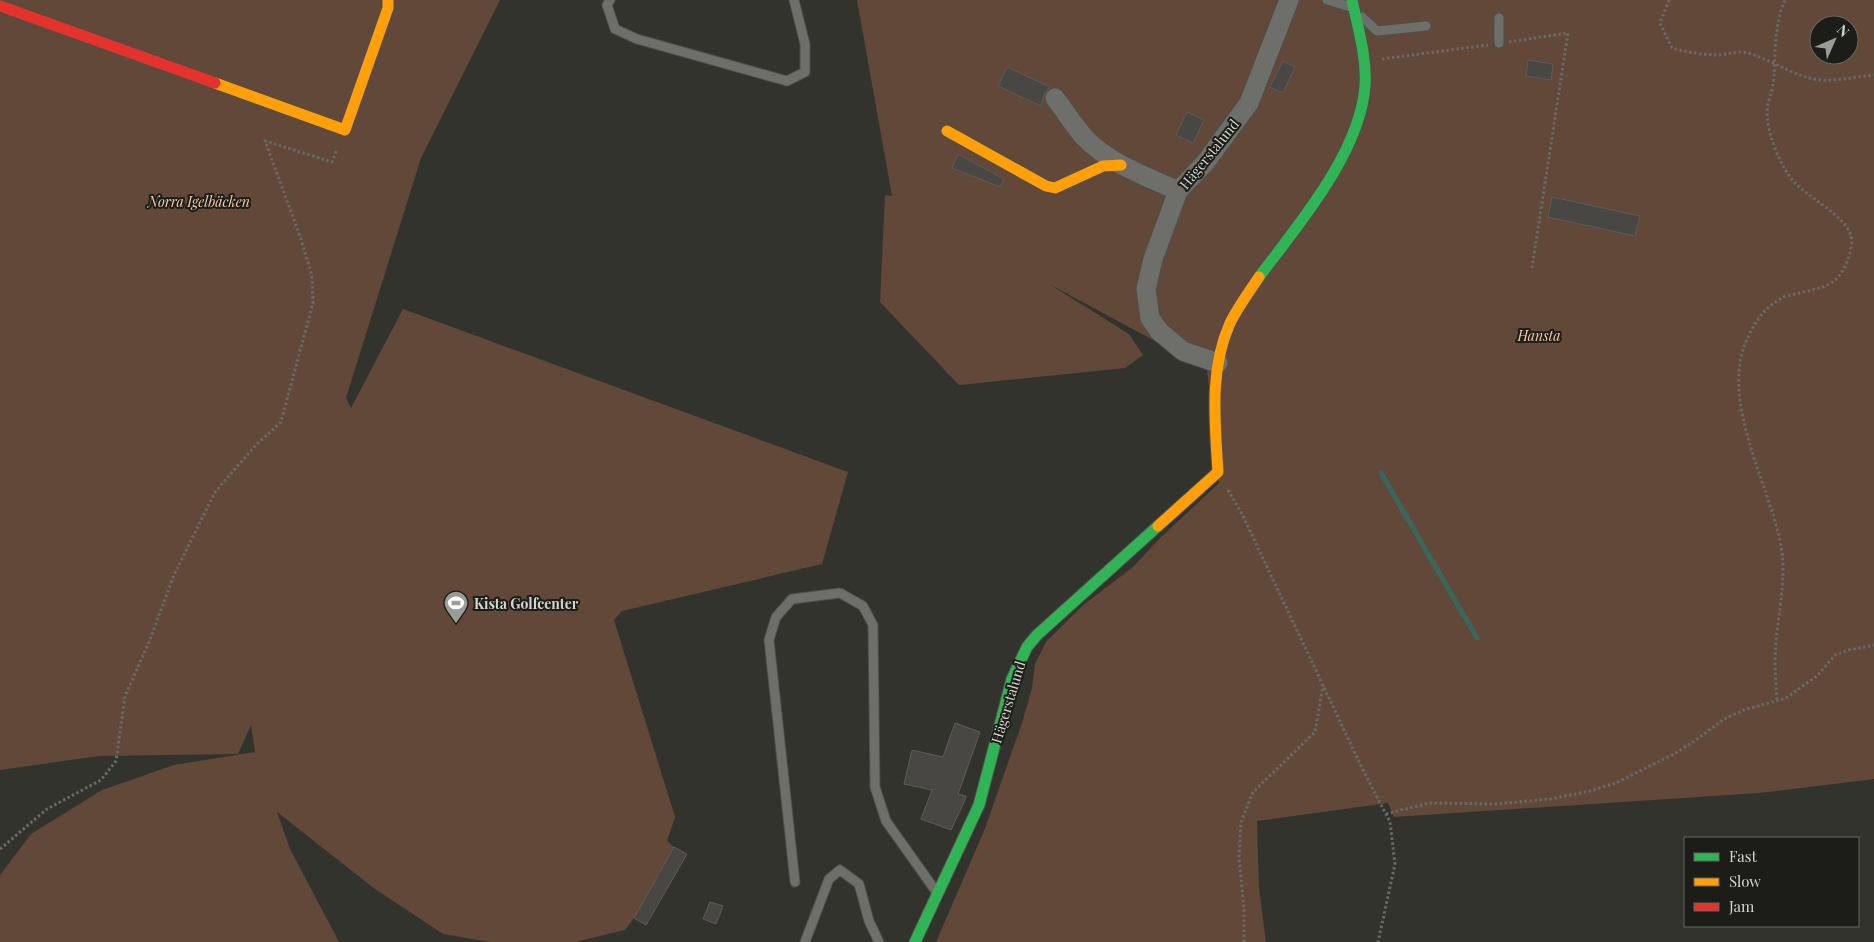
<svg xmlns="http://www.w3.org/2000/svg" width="1874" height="942" font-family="'Playfair Display',serif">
<rect width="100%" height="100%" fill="#33332e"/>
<!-- green -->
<g fill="#624838" fill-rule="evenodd">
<path d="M 0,0 L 500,0 L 421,158 L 346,398 L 351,408 L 403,309 L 848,472 L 822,564 L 622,611 L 614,620 L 675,817 L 667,841 L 674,847 L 634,918 L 625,930 L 575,942 L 490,942 L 443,934 L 375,889 L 277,812 L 290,849 L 339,942 L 0,942 L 0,875 L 31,834 L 102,790 L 174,765 L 255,752 L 251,725 L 238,754 L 99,756 L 0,770 Z"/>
<path d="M 857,0 L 1874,0 L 1874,779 L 1759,793 L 1394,817 L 1388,803 L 1257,821 L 1259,888 L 1266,942 L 936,942 L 984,831 L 1022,723 L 1032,688 L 1035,664 L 1046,642 L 1082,606 L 1133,567 L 1160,538 L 1219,483 L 1207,369 L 1049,284 L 1129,334 L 1143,355 L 1125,368 L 959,385 L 880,302 L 885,195 L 892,196 ZM 1819,25 L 1849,25 L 1849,55 L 1819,55 Z"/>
</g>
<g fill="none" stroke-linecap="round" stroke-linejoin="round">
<!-- stream -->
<path stroke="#38675c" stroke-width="5" d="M 1381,473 L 1477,638"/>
</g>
<!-- building -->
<g fill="#484743" stroke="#5e5c58">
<path d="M 1528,60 L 1553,64 L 1551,80 L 1526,76 Z"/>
<path d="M 1283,61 L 1295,67 L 1283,93 L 1270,87 Z"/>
<path d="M 1007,67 L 1050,87 L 1045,93 L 1041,106 L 998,86 Z"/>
<path d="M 1187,112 L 1204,120 L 1193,143 L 1176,135 Z"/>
<path d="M 958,154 L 1004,179 L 1000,187 L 952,168 Z"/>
<path d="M 1552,197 L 1640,216 L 1635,236 L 1548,217 Z"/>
<path d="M 955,723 L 980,732 L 958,794 L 966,796 L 965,800 L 951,830 L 921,819 L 932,790 L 904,784 L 912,750 L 943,757 Z"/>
<path d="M 674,847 L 687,854 L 646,925 L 634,918 Z"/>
<path d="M 710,902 L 723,906 L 716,924 L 703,919 Z"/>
</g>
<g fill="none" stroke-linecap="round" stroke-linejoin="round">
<defs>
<g id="lane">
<path d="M 610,0 L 607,5 L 615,29 L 637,39 L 787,81 L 805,72 L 805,44 L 794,0"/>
<path d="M 1327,0 L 1351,7"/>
<path d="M 1362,17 L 1377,31 L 1426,26"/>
<path d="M 1499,43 L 1499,18"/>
<path d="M 795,882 L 769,640 L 776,617 L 792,599 L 840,593 L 863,606 L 873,625 L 875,787 L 886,821 L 935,890"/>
<path d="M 805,942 L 829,879 L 840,870 L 859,884 L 869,921 L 879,942"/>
</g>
<g id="street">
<path d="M 1055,98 C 1065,111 1074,126 1085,138 C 1110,164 1146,176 1178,191"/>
<path d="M 1218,363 L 1183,351 L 1159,331 L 1150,318 L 1146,289 L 1153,259 L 1178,191 L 1205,163 L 1249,103 L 1289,0"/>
</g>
<g id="fast">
<path d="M 1259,277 C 1298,225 1360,153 1365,86 C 1367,58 1358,28 1352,0"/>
<path d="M 915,942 L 979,805 L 1012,679 L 1027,647 L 1037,635 L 1158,526"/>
</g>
<g id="slow">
<path d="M 215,83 L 345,130 L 388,8 L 388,0"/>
<path d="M 947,131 L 1046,186 L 1055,188 L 1103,166 L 1121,165"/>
<path d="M 1158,526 L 1218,472 C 1215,422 1209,370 1230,323 C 1238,307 1249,292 1259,277"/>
</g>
<path id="jam" d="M 0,6 L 215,83"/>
</defs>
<!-- lane casing -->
<use href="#lane" stroke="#4f4f4b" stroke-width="11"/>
<!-- street casing -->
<use href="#street" stroke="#4f4f4b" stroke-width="21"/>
<!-- fast casing -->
<use href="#fast" stroke="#4f4f4b" stroke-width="13"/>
<!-- slow casing -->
<use href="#slow" stroke="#4f4f4b" stroke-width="13"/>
<!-- jam casing -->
<use href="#jam" stroke="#4f4f4b" stroke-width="13"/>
<!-- path -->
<g stroke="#696965" stroke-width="3" stroke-dasharray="2.5 2.5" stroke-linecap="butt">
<path d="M 1669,0 L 1660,23 L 1672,48 C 1686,52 1703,55 1718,55 C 1728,55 1737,50 1748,53 C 1772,60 1795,77 1820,80 C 1838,81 1856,77 1874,75"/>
<path d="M 1509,42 L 1568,33 L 1532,268"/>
<path d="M 1382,59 L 1488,45"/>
<path d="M 1228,490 L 1242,514 L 1362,768 L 1390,822 L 1395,864 L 1378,942"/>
<path d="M 1777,700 C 1775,677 1774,654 1777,632 C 1780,606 1785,578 1782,552 C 1772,486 1716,399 1749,335 C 1756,320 1765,308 1780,299 C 1784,296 1790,295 1795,294 C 1821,287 1837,289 1848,259 C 1850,252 1853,243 1851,236 C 1845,215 1807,197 1793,181 C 1780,165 1768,135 1767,114 C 1767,101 1774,88 1774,75 C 1775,51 1775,22 1785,0"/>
<path d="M 1386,814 L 1429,803 L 1494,804 L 1551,799 L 1590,791 L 1616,783 L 1674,754 L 1696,740 L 1724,719 L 1744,710 L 1786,698 L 1817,676 L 1835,655 L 1849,650 L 1874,645"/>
<path d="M 0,849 L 47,809 L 101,780 L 116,761 L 125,696 L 149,642 L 174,575 L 215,492 L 256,445 L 281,422 L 313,303 L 312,276 L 301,239 L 265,141 L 332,162 L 337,149"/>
<path d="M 1244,942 L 1244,910 L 1239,857 L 1241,822 L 1253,792 L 1315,732 L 1323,685"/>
</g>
<!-- lane -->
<use href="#lane" stroke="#6e6e6a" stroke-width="9"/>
<!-- street -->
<use href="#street" stroke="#6e6e6a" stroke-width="19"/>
<!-- fast -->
<use href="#fast" stroke="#30b455" stroke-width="11"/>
<!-- slow -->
<use href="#slow" stroke="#ff9f0a" stroke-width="11"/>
<!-- jam -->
<use href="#jam" stroke="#e5322d" stroke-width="11"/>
</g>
<!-- icons -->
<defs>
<symbol id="stadium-pin" viewBox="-11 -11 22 30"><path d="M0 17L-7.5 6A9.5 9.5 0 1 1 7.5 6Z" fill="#9c9c96" stroke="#1c1d18"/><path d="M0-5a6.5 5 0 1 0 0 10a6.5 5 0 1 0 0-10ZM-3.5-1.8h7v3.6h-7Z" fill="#fff"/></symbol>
</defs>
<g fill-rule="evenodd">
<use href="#stadium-pin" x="442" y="589" width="28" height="38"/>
</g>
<g text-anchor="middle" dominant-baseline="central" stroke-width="4" stroke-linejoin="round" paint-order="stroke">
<!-- street labels -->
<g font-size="14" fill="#d4d5ce" stroke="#1c1d18">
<text transform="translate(1209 154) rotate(-51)">Hägerstalund</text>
<text transform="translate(1008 702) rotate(-73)">Hägerstalund</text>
</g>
<!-- park labels -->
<g font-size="14" font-style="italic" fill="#fac7a9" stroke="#1c1d18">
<text x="199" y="201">Norra Igelbäcken</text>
<text x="1539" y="335">Hansta</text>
</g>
<!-- poi labels -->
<g font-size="14" font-weight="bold" fill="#d4d5ce" stroke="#1c1d18" text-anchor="start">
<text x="474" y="603">Kista Golfcenter</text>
</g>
</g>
<!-- legend -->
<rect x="1684" y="837" width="175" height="90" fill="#1c1d18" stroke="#666761"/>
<rect x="1694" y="853" width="25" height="8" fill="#30b455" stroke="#666761"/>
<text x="1729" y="862" font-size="15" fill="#d4d5ce">Fast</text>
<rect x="1694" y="878" width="25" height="8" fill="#ff9f0a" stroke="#666761"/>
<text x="1729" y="887" font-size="15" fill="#d4d5ce">Slow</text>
<rect x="1694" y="903" width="25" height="8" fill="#e5322d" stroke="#666761"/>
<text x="1729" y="912" font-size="15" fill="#d4d5ce">Jam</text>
<!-- north arrow -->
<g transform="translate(1834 40) rotate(45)"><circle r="24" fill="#1c1d18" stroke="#666761"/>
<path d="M0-4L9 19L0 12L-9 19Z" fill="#9c9c96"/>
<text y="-8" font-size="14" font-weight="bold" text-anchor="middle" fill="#d4d5ce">N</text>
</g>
</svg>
